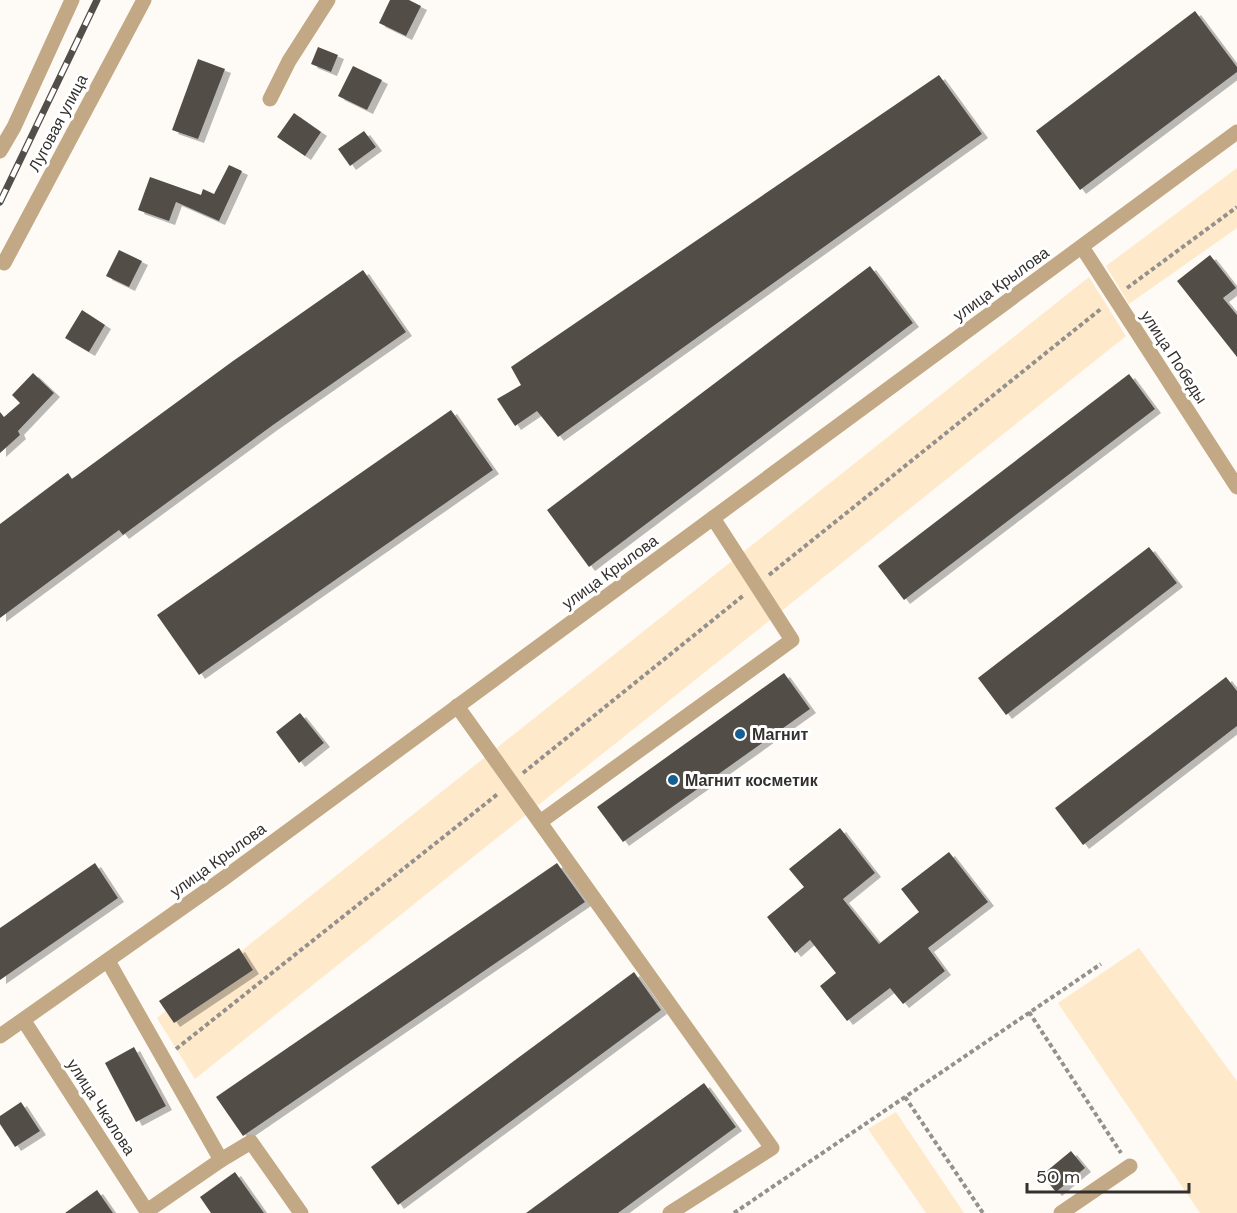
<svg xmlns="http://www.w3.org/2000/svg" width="1237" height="1213" font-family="'DM Sans',sans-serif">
<defs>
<filter id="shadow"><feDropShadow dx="6" dy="4" stdDeviation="0" flood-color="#0004"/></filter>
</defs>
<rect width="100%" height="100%" fill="#fefbf6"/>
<!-- green -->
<g fill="#ffe9cb">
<path d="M 1237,168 L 1237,228 L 1129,304 L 1106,266 Z"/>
<path d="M 1089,277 L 1126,336 L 195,1079 L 157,1018 Z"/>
<path d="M 1139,948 L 1237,1081 L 1237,1213 L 1200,1213 L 1058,1003 Z"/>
<path d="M 896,1112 L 964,1213 L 926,1213 L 868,1129 Z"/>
</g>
<!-- building -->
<g fill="#534e47" filter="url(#shadow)">
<path d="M 390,0 L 409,0 L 421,6 L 406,36 L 379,23 Z"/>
<path d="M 1195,11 L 1237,67 L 1237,72 L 1080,190 L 1036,131 Z"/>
<path d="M 318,47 L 338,55 L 331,72 L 311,64 Z"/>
<path d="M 198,59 L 225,69 L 198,139 L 172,130 Z"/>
<path d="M 353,66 L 382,80 L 367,110 L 338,96 Z"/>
<path d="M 939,75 L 982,134 L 558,437 L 537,411 L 515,426 L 497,399 L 521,385 L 511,367 Z"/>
<path d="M 294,113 L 321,132 L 305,156 L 277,137 Z"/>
<path d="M 364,131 L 376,147 L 350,166 L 338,149 Z"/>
<path d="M 229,165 L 242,171 L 219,221 L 176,202 L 169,221 L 138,210 L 150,177 L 201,195 L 203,189 L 214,194 Z"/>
<path d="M 119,250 L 142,261 L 129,287 L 106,276 Z"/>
<path d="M 1210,255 L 1236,288 L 1223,298 L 1237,315 L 1237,357 L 1177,281 Z"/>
<path d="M 870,266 L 913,323 L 589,567 L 547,510 Z"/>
<path d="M 363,270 L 406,332 L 273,425 L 123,535 L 119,530 L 0,618 L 0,524 L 68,473 L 72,479 L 233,361 Z"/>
<path d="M 82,310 L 105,325 L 89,352 L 65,338 Z"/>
<path d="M 33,373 L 54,393 L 18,431 L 20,435 L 0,453 L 0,412 L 4,417 L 20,403 L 12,395 Z"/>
<path d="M 1129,374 L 1155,409 L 904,600 L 878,566 Z"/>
<path d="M 451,410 L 493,470 L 199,675 L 157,615 Z"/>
<path d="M 1149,547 L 1177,583 L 1006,715 L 978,678 Z"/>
<path d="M 784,673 L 810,709 L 623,842 L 597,807 Z"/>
<path d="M 1226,677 L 1237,691 L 1237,726 L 1083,845 L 1055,808 Z"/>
<path d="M 300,713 L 324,743 L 299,763 L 276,732 Z"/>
<path d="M 840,828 L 875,873 L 843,899 L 879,944 L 919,912 L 901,889 L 949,852 L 988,902 L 928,948 L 945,971 L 903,1004 L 890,988 L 847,1021 L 820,986 L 836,973 L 810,940 L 795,953 L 767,917 L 804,887 L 789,869 Z"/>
<path d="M 95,863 L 118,898 L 0,980 L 0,928 Z"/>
<path d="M 557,863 L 585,902 L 243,1136 L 216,1097 Z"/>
<path d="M 239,948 L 253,970 L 174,1023 L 159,1001 Z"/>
<path d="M 634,972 L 661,1010 L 398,1205 L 371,1167 Z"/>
<path d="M 134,1047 L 166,1106 L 136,1122 L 105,1063 Z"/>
<path d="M 704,1083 L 736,1127 L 618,1213 L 526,1213 Z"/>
<path d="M 21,1102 L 40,1131 L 15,1147 L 0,1124 L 0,1116 Z"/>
<path d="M 1071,1151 L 1085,1168 L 1056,1192 L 1042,1175 Z"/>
<path d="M 235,1172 L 264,1213 L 211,1213 L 200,1197 Z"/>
<path d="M 97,1190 L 113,1213 L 65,1213 Z"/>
</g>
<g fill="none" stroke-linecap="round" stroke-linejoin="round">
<!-- path -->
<g stroke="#94918d" stroke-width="4" stroke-dasharray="4.5 3" stroke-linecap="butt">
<path d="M 1127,288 L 1237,207"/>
<path d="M 769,575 L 1102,308"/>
<path d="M 523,773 L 744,595"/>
<path d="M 1029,1012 L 1121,1153"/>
<path d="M 176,1049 L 499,793"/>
<path d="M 905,1097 L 983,1213"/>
<path d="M 734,1213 L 1101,964"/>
</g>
<!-- minor -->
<g stroke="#c2a885" stroke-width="15">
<path d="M 270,99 L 289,61 L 328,0"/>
<path d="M 0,151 L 14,127 L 72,0"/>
<path d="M 1082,247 L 1237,487"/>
<path d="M 4,263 L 144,0"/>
<path d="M 457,706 L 772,1148 L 670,1213"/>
<path d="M 540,822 L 792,640 L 713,518"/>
<path d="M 108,961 L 221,1160 L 147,1211"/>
<path d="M 24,1021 L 148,1213"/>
<path d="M 0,1036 L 223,879 L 1237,132"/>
<path d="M 221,1160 L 251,1142 L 301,1213"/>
<path d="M 1061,1213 L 1130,1166"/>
</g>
<defs>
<path id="rail" d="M 0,202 L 97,0"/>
</defs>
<!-- rail casing -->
<use href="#rail" stroke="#524f4b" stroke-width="7"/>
<!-- rail -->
<use href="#rail" stroke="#fff" stroke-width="4.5" stroke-dasharray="14" stroke-linecap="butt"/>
</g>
<!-- markers -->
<g fill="#165f93" stroke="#fff" stroke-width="2">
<circle cx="740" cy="734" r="6"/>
<circle cx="673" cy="780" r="6"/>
</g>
<g text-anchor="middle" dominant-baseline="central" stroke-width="6" stroke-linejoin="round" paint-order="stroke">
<!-- street labels -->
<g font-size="16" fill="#33302d" stroke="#fff">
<text transform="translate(58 123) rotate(-62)">Луговая улица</text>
<text transform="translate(1001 284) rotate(-36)">улица Крылова</text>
<text transform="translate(1174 357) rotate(57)">улица Победы</text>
<text transform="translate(610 572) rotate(-36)">улица Крылова</text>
<text transform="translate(218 860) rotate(-36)">улица Крылова</text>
<text transform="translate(101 1107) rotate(57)">улица Чкалова</text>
</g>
<!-- poi labels -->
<g font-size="16" font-weight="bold" fill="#33302d" stroke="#fff" text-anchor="start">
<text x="752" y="734">Магнит</text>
<text x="685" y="780">Магнит косметик</text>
</g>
</g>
<!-- scale -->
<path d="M1027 1183v9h162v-9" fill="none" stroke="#33302d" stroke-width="3"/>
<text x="1036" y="1183" font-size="18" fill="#33302d" stroke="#ffffff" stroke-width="4.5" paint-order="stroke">50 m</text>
</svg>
